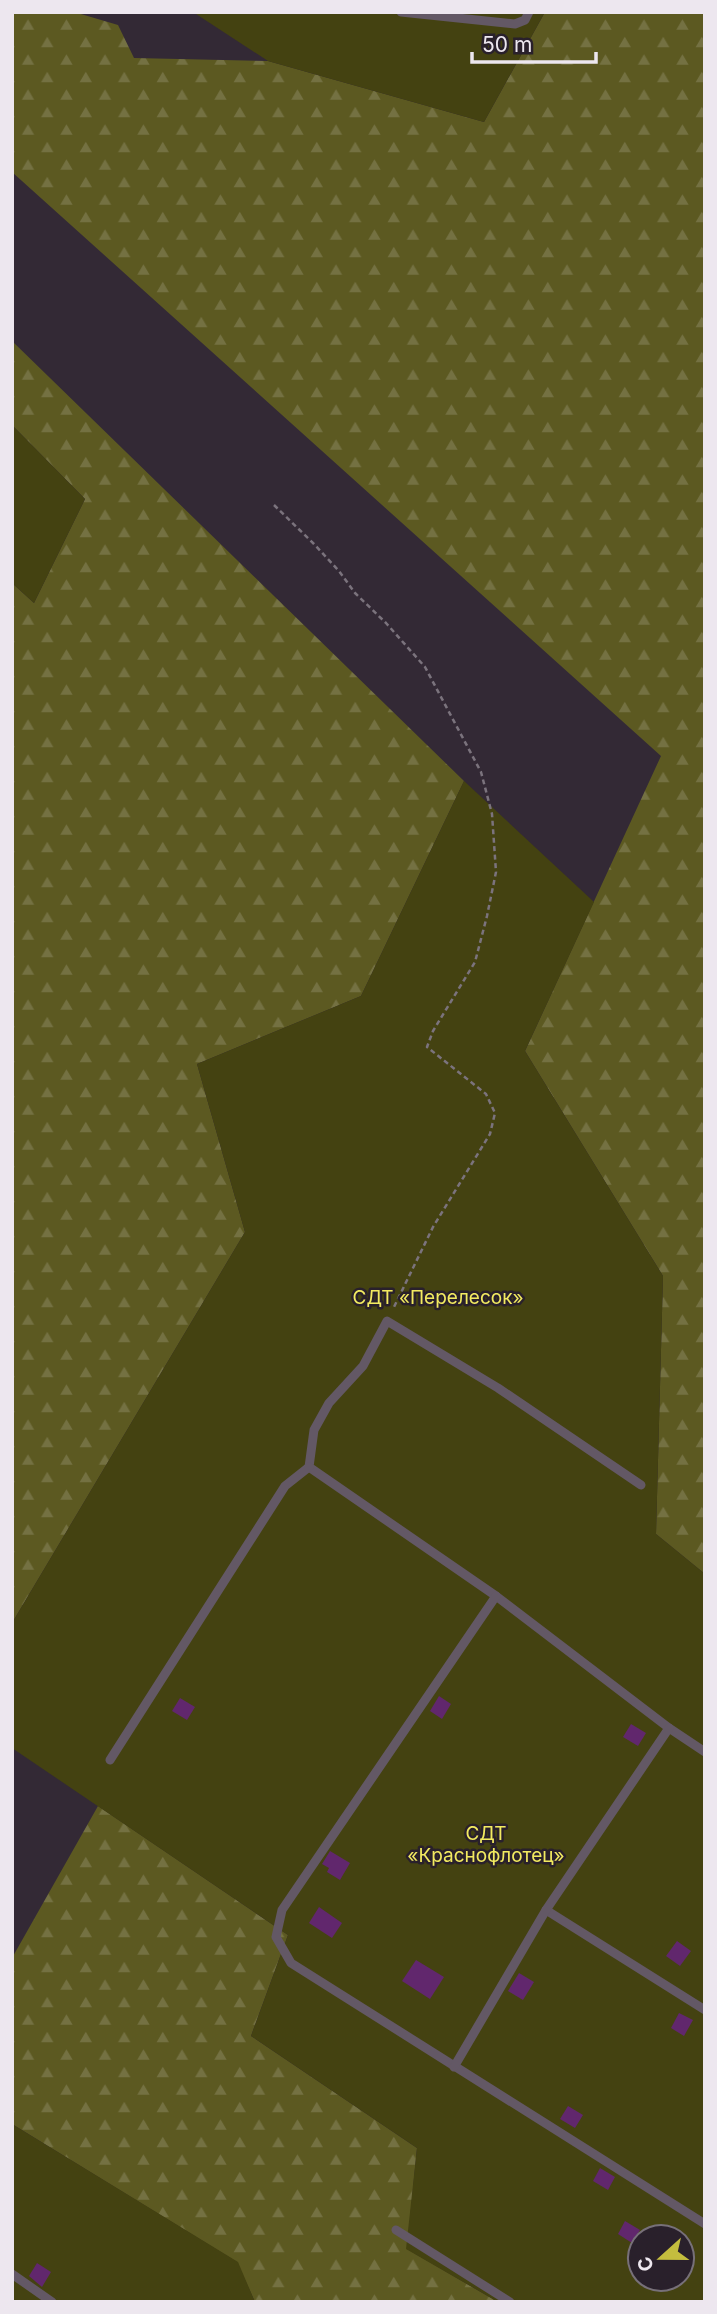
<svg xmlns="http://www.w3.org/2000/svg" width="717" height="2314" font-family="Inter,sans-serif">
<defs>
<pattern id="forest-firs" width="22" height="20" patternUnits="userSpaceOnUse" patternTransform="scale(1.75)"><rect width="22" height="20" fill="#5c5921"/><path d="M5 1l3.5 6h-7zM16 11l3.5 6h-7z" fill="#747142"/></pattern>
</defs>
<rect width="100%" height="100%" fill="#332935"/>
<!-- forest -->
<g fill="url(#forest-firs)">
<path d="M 12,12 L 74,12 L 118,25 L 134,58 L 268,61 L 484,122 L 545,12 L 705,12 L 705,1574 L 656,1534 L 663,1276 L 525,1051 L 661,756 L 12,172 Z"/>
<path d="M 12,341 L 464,781 L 361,996 L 197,1064 L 245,1232 L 12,1623 L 12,583 L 34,603 L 85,499 L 12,425 Z"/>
<path d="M 98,1806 L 288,1935 L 251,2036 L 417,2148 L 407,2249 L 498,2302 L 255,2302 L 237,2262 L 12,2124 L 12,1958 Z"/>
</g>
<!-- green -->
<g fill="#444211" fill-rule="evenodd">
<path d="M 193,12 L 545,12 L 484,122 L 268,61 Z"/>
<path d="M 12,425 L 85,499 L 34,603 L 12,583 Z"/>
<path d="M 464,781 L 594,902 L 525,1051 L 663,1276 L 656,1534 L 705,1574 L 705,2302 L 498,2302 L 406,2249 L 417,2148 L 251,2036 L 288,1935 L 12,1748 L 12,1623 L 245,1232 L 197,1064 L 361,996 ZM 640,2237 L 682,2237 L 682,2279 L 640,2279 Z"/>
<path d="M 12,2124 L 238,2262 L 255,2302 L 12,2302 Z"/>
</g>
<!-- building -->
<g fill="#61276d">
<path d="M 439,1696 L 451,1704 L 442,1719 L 430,1711 Z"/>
<path d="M 180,1698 L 195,1707 L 187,1720 L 172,1711 Z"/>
<path d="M 631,1724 L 646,1733 L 638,1746 L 623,1737 Z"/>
<path d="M 330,1851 L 350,1863 L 340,1880 L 327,1872 L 329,1868 L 322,1864 Z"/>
<path d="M 319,1907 L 342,1923 L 332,1938 L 309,1923 Z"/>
<path d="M 677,1941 L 691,1951 L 680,1966 L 666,1956 Z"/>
<path d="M 416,1960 L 444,1977 L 430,1999 L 402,1981 Z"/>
<path d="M 519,1973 L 534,1982 L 523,2000 L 508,1991 Z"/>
<path d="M 679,2013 L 693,2020 L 684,2036 L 671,2028 Z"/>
<path d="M 568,2106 L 583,2115 L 575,2128 L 560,2119 Z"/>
<path d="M 600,2168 L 615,2177 L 608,2190 L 593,2181 Z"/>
<path d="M 625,2221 L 640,2230 L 632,2243 L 618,2234 Z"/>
<path d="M 37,2263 L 51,2272 L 42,2287 L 29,2276 Z"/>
</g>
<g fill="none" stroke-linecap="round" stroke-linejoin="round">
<!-- path -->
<path stroke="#7b737d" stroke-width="2.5" stroke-dasharray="5 3.5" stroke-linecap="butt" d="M 274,505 L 314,544 L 339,571 L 355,593 L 386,623 L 425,667 L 481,772 L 492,814 L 496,872 L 487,916 L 475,962 L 433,1031 L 427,1047 L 486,1094 L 495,1113 L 490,1134 L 433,1227 L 393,1309"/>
<!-- service -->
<g stroke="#635865" stroke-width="9">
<path d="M 401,12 L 515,24 L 525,20 L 529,12"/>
<path d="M 641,1485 L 498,1388 L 387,1321 L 363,1366 L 329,1403 L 314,1430 L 309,1467 L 496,1596 L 669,1728 L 705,1752"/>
<path d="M 496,1596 L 282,1910 L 276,1937 L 291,1963 L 705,2224"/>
<path d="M 110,1760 L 285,1486 L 309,1467"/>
<path d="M 546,1910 L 705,2010"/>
<path d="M 454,2067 L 546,1910 L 669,1728"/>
<path d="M 396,2230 L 510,2302"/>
<path d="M 12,2274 L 52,2302"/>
</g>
</g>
<g text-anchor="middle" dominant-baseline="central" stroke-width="5" stroke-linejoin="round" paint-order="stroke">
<!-- park labels -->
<g font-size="19" fill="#f2ea60" stroke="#29202b">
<text x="438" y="1297">СДТ «Перелесок»</text>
<text x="486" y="1833">СДТ<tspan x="486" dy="22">«Краснофлотец»</tspan></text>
</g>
</g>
<!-- border -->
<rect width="717" height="2314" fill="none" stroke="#ede7ef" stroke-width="28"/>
<!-- north arrow -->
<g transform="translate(661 2258) rotate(249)"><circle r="33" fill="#29202b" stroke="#777079" stroke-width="2"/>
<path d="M0-5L12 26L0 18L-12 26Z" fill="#c4bd3e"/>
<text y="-10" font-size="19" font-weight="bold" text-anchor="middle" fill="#ede7ef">С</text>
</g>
<!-- scale -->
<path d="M472 52v10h124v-10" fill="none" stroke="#ede7ef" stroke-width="3.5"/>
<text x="482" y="52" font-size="21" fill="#ede7ef" stroke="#29202b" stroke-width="5" paint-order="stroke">50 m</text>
</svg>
